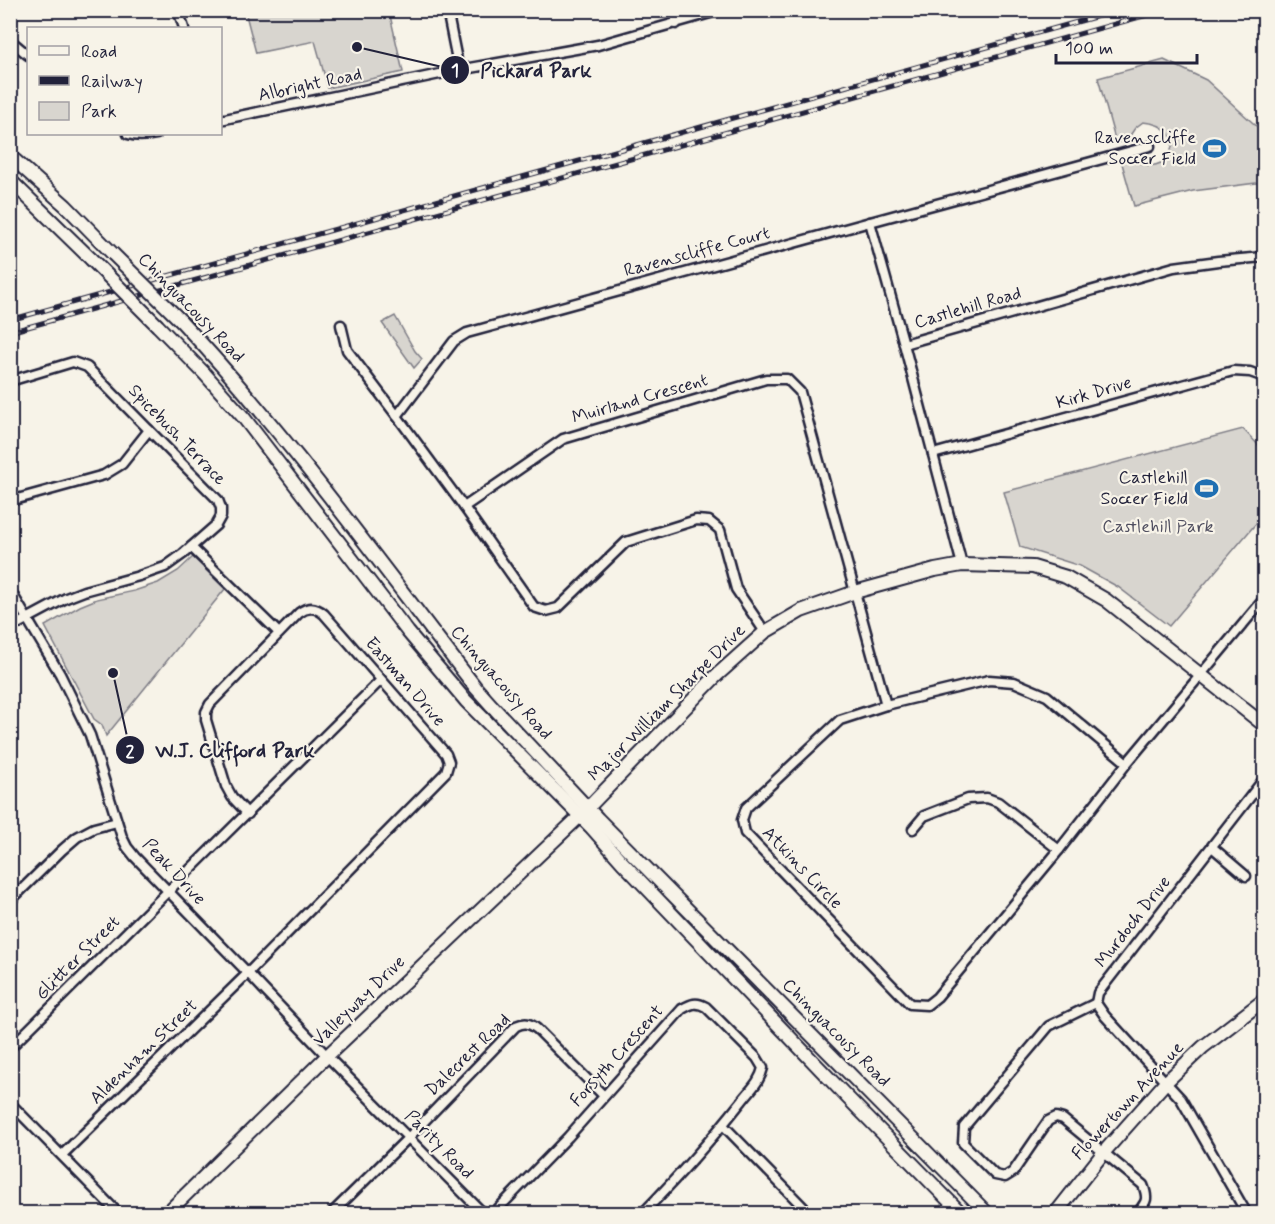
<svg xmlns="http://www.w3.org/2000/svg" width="1275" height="1224" font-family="Mynerve,sans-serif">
<rect width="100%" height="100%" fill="#f7f3e8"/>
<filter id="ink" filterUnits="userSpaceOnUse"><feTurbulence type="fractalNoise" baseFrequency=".0167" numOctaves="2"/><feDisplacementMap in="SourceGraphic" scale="12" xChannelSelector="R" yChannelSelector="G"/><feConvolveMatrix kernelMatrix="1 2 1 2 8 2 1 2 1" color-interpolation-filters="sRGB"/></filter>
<g filter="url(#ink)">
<!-- green -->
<g fill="#d8d5cf" stroke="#7d7c85" stroke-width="1.5">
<path d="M 245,11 L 389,11 L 403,72 L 328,88 L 315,41 L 256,53 Z"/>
<path d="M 1164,60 L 1206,80 L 1264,133 L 1264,182 L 1193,191 L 1134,206 L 1121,160 L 1132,158 C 1167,186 1196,126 1143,122 L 1135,128 L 1127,140 L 1116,143 L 1098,78 Z"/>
<path d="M 395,316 L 415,351 L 422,359 L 414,368 L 382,323 Z"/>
<path d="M 1243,429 L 1264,451 L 1264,514 L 1169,626 L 1118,587 L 1080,566 L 1020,547 L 1004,492 Z"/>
<path d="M 193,557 L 225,589 L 106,736 L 102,725 L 94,719 L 45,626 L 80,606 L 97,599 L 134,591 L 158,583 L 178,571 Z"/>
</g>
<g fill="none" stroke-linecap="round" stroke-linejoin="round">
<defs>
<g id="street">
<path d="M 178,10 L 184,28"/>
<path d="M 447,10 L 459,70"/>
<path d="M 676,24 L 676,10"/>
<path d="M 10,40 L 28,55"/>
<path d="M 220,120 L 459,70 L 598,45 L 721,10"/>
<path d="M 128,134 C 137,137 147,136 157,134"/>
<path d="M 870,222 L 904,344"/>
<path d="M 341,325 L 347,350 L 397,416"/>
<path d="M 10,381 L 73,362 L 87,367 L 218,500 L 221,508 L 221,516 L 216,525 L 183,554 L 165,567 L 139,576 L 84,591 L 66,598 L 10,628"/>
<path d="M 933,454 L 1233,371 L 1250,372 L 1264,377"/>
<path d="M 10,501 L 104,475 L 122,464 L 149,430"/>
<path d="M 464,507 L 397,416 L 454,341 L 467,333 L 870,222 L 1150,146"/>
<path d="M 191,547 L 279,633"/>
<path d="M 962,565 L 904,344 L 1174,267 L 1218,261 L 1264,257"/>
<path d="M 10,590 L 60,674 L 90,735 L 122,837 L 127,847 L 135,857 L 248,973 L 327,1056 L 484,1214"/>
<path d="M 765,632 L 736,589 L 720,530 L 709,521 L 696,520 L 626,542 L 558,608 L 546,611 L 534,607 L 464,507 L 563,439 L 766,379 L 787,379 L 800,392 L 886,705"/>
<path d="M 1127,763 L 1047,696 L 1014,682 L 989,680 L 886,705 L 840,720 L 746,808 L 742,820 L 745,833 L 910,1004 L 927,1005 L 937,997 L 1059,850 L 1127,763 L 1264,599"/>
<path d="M 913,829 L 924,816 L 968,799 L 987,798 L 998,802 L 1059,850"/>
<path d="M 1212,847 L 1246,876"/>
<path d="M 10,901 L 62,850 L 77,837 L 94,828 L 117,822"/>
<path d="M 1096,1003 L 1049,1026 L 964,1127 L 963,1143 L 995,1175 L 1005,1177 L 1013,1172 L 1048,1121 L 1056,1117 L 1063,1119 L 1143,1185 C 1149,1200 1146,1202 1137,1214"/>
<path d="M 10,1048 L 381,680"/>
<path d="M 10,1103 L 119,1214"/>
<path d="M 723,1125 L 810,1214"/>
<path d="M 62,1155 L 248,973 L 446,772 L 449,762 L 446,754 L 324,614 C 316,607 308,606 299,613 L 210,704 L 206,712 L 206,720 L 226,786 L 232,797 L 248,814"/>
<path d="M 331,1214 L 408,1138 L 516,1026 C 525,1022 530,1023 537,1029 L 604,1096"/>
<path d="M 493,1214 L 568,1137 L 682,1009 C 691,1004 696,1001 706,1007 L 757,1058 L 763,1068 C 760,1082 750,1090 741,1102 C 711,1140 676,1179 642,1214"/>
<path d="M 1247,1214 L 1181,1099 L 1105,1016 L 1096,1003 L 1098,993 L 1264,779"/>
</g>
<g id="secondary">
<path d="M 10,156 L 66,206 L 113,254"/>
<path d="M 10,180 L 91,259"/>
<path d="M 180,320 C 288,435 380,564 476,688 L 492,706 L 598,819 L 988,1214"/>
<path d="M 158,326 L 204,373 L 244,418 L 408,632 L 466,701 L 591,827 L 622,862 L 847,1097 L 962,1214"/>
<path d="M 166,1214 L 327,1056 L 579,817 L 717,675 L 765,632 L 801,611 L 855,592 L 935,570 L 962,565 L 1033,567 L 1066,577 L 1106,600 L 1264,725"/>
<path d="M 1055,1214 L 1104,1152 L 1166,1082 L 1203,1047 L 1264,1000"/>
</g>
</defs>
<!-- street casing -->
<use href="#street" stroke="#22223b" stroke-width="13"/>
<!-- secondary casing -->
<use href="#secondary" stroke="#22223b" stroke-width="16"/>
<!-- street -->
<use href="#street" stroke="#f7f3e8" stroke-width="8"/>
<!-- secondary -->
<use href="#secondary" stroke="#f7f3e8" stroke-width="12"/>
<defs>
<g id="rail">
<path d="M 10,320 L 1120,10"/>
<path d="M 10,332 L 1165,10"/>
</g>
</defs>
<!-- rail casing -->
<use href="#rail" stroke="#22223b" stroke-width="5"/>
<!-- rail -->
<use href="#rail" stroke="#f7f3e8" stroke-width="3" stroke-dasharray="9" stroke-linecap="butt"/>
<defs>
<g id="secondary-bridge">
<path d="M 113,254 L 180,320"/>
<path d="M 91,259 L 158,326"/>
</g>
</defs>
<!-- secondary-bridge casing -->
<use href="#secondary-bridge" stroke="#22223b" stroke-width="16" stroke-linecap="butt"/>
<!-- secondary-bridge -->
<use href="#secondary-bridge" stroke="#f7f3e8" stroke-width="12"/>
</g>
</g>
<!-- icons -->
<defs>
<symbol id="stadium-bare" viewBox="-9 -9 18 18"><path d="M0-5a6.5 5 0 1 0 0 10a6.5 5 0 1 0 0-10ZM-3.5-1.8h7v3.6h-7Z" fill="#1f6fb2" stroke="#f7f3e8" stroke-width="2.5" paint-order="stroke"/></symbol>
</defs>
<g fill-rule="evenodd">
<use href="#stadium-bare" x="1198" y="132" width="33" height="33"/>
<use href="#stadium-bare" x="1190" y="472" width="33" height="33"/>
</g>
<g text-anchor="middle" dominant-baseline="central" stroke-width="4.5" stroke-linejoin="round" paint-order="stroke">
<!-- street labels -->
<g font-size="18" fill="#22223b" stroke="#f7f3e8">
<text transform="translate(310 85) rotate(-12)">Albright Road</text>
<text transform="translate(697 252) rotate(-15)">Ravenscliffe Court</text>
<text transform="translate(191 308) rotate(46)">Chinguacousy Road</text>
<text transform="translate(968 308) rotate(-16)">Castlehill Road</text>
<text transform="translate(1094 393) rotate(-16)">Kirk Drive</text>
<text transform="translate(640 399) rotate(-16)">Muirland Crescent</text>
<text transform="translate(177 435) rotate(46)">Spicebush Terrace</text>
<text transform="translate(405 682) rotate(49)">Eastman Drive</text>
<text transform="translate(501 683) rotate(49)">Chinguacousy Road</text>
<text transform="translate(667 703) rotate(-45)">Major William Sharpe Drive</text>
<text transform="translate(802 868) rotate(46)">Atkins Circle</text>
<text transform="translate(174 872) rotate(47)">Peak Drive</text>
<text transform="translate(1133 922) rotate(-52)">Murdoch Drive</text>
<text transform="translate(78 958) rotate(-45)">Glitter Street</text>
<text transform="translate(359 1001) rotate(-44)">Valleyway Drive</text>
<text transform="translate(836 1033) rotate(45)">Chinguacousy Road</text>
<text transform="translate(144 1052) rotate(-44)">Aldenham Street</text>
<text transform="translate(468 1055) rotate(-44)">Dalecrest Road</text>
<text transform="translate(617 1056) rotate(-48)">Forsyth Crescent</text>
<text transform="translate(1128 1101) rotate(-47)">Flowertown Avenue</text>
<text transform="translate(439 1145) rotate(45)">Parity Road</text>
</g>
<!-- poi labels -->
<g font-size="18" fill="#22223b" stroke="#f7f3e8" text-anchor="end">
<text x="1196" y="138">Ravenscliffe<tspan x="1196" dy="21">Soccer Field</tspan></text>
<text x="1188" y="478">Castlehill<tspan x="1188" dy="21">Soccer Field</tspan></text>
</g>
<!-- park labels -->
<g font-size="18" fill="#504f60" stroke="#f7f3e8">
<text x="1158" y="527">Castlehill Park</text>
</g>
</g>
<!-- callouts -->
<path fill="none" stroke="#22223b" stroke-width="2" d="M357 47L455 70M113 673L130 750"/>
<g fill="#22223b" stroke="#f7f3e8" stroke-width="2">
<circle cx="357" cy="47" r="6"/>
<circle cx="113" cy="673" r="6"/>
<circle cx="455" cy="70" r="15"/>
<circle cx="130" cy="750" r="15"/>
</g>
<g font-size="18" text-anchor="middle" font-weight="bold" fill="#fff">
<text x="455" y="76">1</text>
<text x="130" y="757">2</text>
</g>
<g font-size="20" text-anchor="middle" font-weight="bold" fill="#22223b" stroke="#f7f3e8" stroke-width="4.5" stroke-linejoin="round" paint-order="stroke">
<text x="536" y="77">Pickard Park</text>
<text x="235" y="757">W.J. Clifford Park</text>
</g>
<!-- margin -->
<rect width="1275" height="1224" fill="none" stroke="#f7f3e8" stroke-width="36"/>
<rect x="18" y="18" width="1239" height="1188" fill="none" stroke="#22223b" stroke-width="2" filter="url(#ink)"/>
<!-- legend -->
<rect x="27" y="27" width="195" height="108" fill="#f7f3e8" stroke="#a29fa3" stroke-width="1.5"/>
<rect x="39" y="46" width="30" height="9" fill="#f7f3e8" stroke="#a29fa3" stroke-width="1.5"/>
<text x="81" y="57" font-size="18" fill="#22223b">Road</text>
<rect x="39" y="76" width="30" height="9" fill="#22223b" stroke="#a29fa3" stroke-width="1.5"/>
<text x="81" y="87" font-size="18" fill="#22223b">Railway</text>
<rect x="39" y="102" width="30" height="18" fill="#d8d5cf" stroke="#a29fa3" stroke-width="1.5"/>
<text x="81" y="117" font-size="18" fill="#22223b">Park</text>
<!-- scale -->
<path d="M1056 54v9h141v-9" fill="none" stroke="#22223b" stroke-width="3"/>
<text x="1065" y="54" font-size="18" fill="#22223b" stroke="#f7f3e8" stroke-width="4.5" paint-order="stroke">100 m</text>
</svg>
